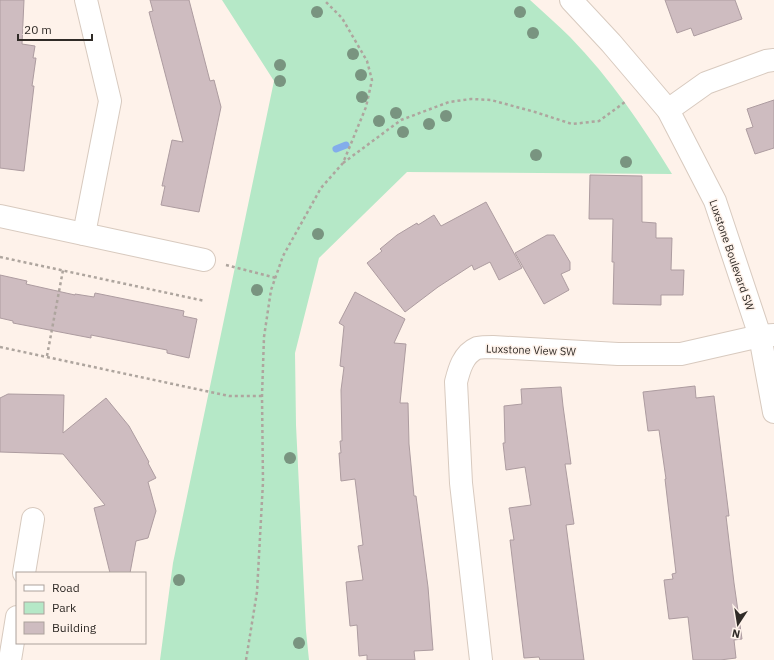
<svg xmlns="http://www.w3.org/2000/svg" width="774" height="660" font-family="'IBM Plex Sans',sans-serif">
<rect width="100%" height="100%" fill="#fef2ea"/>
<!-- green -->
<path fill="#b5e8c7" d="M 222,0 L 530,0 C 543,12 557,24 570,37 C 610,78 642,125 672,174 L 407,172 L 319,258 L 295,353 L 296,425 L 306,631 L 309,660 L 160,660 L 173,563 L 274,81 Z"/>
<g fill="none" stroke-linecap="round" stroke-linejoin="round">
<!-- stream -->
<path stroke="#83adeb" stroke-width="7" d="M 336,149 L 346,145"/>
</g>
<!-- building -->
<g fill="#cebcc0" stroke="#ad9ca0">
<path d="M 0,0 L 24,0 L 22,44 L 35,46 L 33,58 L 36,58 L 32,86 L 34,86 L 24,171 L 0,168 Z"/>
<path d="M 150,0 L 189,0 L 210,81 L 214,80 L 221,107 L 199,212 L 161,205 L 165,186 L 162,186 L 172,140 L 183,142 L 149,12 L 153,11 Z"/>
<path d="M 665,0 L 735,0 L 742,19 L 694,36 L 691,28 L 677,33 Z"/>
<path d="M 774,100 L 774,148 L 755,154 L 746,129 L 753,127 L 747,109 Z"/>
<path d="M 590,175 L 642,176 L 642,222 L 656,223 L 656,238 L 672,238 L 671,270 L 684,270 L 683,295 L 661,295 L 661,305 L 613,304 L 614,262 L 612,262 L 613,219 L 589,219 Z"/>
<path d="M 486,202 L 522,268 L 499,280 L 490,262 L 474,270 L 472,265 L 438,287 L 405,312 L 367,263 L 382,251 L 380,249 L 397,235 L 417,223 L 418,225 L 434,215 L 441,226 Z"/>
<path d="M 547,235 L 554,235 L 570,262 L 570,270 L 561,274 L 569,290 L 544,304 L 515,253 Z"/>
<path d="M 0,275 L 27,281 L 26,284 L 75,295 L 75,294 L 94,297 L 95,293 L 184,311 L 183,316 L 197,319 L 189,358 L 167,353 L 167,350 L 91,335 L 91,338 L 13,323 L 13,321 L 0,318 Z"/>
<path d="M 355,292 L 405,319 L 394,343 L 406,344 L 400,403 L 408,403 L 409,444 L 414,496 L 416,496 L 428,587 L 433,650 L 414,651 L 415,660 L 367,660 L 367,655 L 359,656 L 357,625 L 350,626 L 346,582 L 363,580 L 358,546 L 363,545 L 355,479 L 341,481 L 339,453 L 341,453 L 340,441 L 342,441 L 341,390 L 344,367 L 340,366 L 344,326 L 339,323 Z"/>
<path d="M 695,386 L 696,398 L 714,396 L 729,516 L 726,516 L 734,583 L 742,639 L 734,640 L 736,658 L 720,660 L 693,660 L 688,617 L 669,619 L 664,580 L 673,579 L 672,574 L 676,573 L 665,479 L 666,479 L 659,430 L 648,431 L 643,392 Z"/>
<path d="M 561,387 L 563,406 L 571,464 L 565,464 L 574,524 L 566,525 L 584,660 L 540,660 L 539,657 L 524,658 L 510,540 L 514,540 L 509,508 L 531,505 L 525,467 L 506,470 L 503,443 L 505,443 L 504,406 L 522,404 L 521,389 Z"/>
<path d="M 8,394 L 64,395 L 63,433 L 106,398 L 129,426 L 149,462 L 148,463 L 156,478 L 148,482 L 156,511 L 148,538 L 136,541 L 130,573 L 110,573 L 94,508 L 105,505 L 63,454 L 0,452 L 0,398 Z"/>
</g>
<g fill="none" stroke-linecap="round" stroke-linejoin="round">
<defs>
<g id="minor">
<path d="M 571,0 L 611,43 L 668,110 L 715,201 L 760,336 L 774,412"/>
<path d="M 668,110 L 706,83 L 766,61 L 774,60"/>
<path d="M 0,216 L 204,260"/>
<path d="M 84,234 L 110,101 L 86,0"/>
<path d="M 24,573 L 33,519"/>
<path d="M 10,660 L 17,617"/>
<path d="M 481,660 L 461,483 L 456,382 C 459,370 463,354 477,348 C 482,347 489,347 493,347 L 618,354 L 681,354 L 760,336 L 774,335"/>
</g>
</defs>
<!-- minor casing -->
<use href="#minor" stroke="#d8cabf" stroke-width="24"/>
<!-- path -->
<g stroke="#aea59e" stroke-width="2.5" stroke-dasharray="3 3" stroke-linecap="butt">
<path d="M 343,163 L 401,120 L 449,102 L 471,99 L 491,100 L 535,112 L 572,124 L 599,121 L 625,102"/>
<path d="M 0,257 L 205,301"/>
<path d="M 226,265 L 276,278"/>
<path d="M 0,347 L 229,396 L 262,396"/>
<path d="M 47,356 L 63,270"/>
<path d="M 246,660 L 257,592 L 263,482 L 262,396 L 264,337 L 271,290 L 283,256 L 321,188 L 343,163 L 366,107 L 372,80 L 367,61 L 342,18 L 324,0"/>
</g>
<!-- minor -->
<use href="#minor" stroke="#fff" stroke-width="22"/>
</g>
<!-- trees -->
<g fill="#799480">
<circle cx="317" cy="12" r="6"/>
<circle cx="520" cy="12" r="6"/>
<circle cx="533" cy="33" r="6"/>
<circle cx="353" cy="54" r="6"/>
<circle cx="280" cy="65" r="6"/>
<circle cx="361" cy="75" r="6"/>
<circle cx="280" cy="81" r="6"/>
<circle cx="362" cy="97" r="6"/>
<circle cx="396" cy="113" r="6"/>
<circle cx="446" cy="116" r="6"/>
<circle cx="379" cy="121" r="6"/>
<circle cx="429" cy="124" r="6"/>
<circle cx="403" cy="132" r="6"/>
<circle cx="536" cy="155" r="6"/>
<circle cx="626" cy="162" r="6"/>
<circle cx="318" cy="234" r="6"/>
<circle cx="257" cy="290" r="6"/>
<circle cx="290" cy="458" r="6"/>
<circle cx="179" cy="580" r="6"/>
<circle cx="299" cy="643" r="6"/>
</g>
<g text-anchor="middle" dominant-baseline="central" stroke-width="3" stroke-linejoin="round" paint-order="stroke">
<!-- street labels -->
<g font-size="11" fill="#302b27" stroke="#fef2ea">
<text transform="translate(732 255) rotate(71)">Luxstone Boulevard SW</text>
<text transform="translate(531 350) rotate(2)">Luxstone View SW</text>
</g>
</g>
<!-- legend -->
<rect x="16" y="572" width="130" height="72" fill="#fef2ea" stroke="#aca29c"/>
<rect x="24" y="585" width="20" height="6" fill="#ffffff" stroke="#aca29c"/>
<text x="52" y="592" font-size="12" fill="#302b27">Road</text>
<rect x="24" y="602" width="20" height="12" fill="#b5e8c7" stroke="#aca29c"/>
<text x="52" y="612" font-size="12" fill="#302b27">Park</text>
<rect x="24" y="622" width="20" height="12" fill="#cebcc0" stroke="#aca29c"/>
<text x="52" y="632" font-size="12" fill="#302b27">Building</text>
<!-- north arrow -->
<g transform="translate(738 624) rotate(192)" stroke="#fef2ea" stroke-width="3" paint-order="stroke">
<path d="M0-3L7 15L0 10L-7 15Z" fill="#302b27"/>
<text y="-6" font-size="11" font-weight="bold" text-anchor="middle" fill="#302b27">N</text>
</g>
<!-- scale -->
<path d="M18 34v6h74v-6" fill="none" stroke="#302b27" stroke-width="2"/>
<text x="24" y="34" font-size="12" fill="#302b27" stroke="#fef2ea" stroke-width="3" paint-order="stroke">20 m</text>
</svg>
